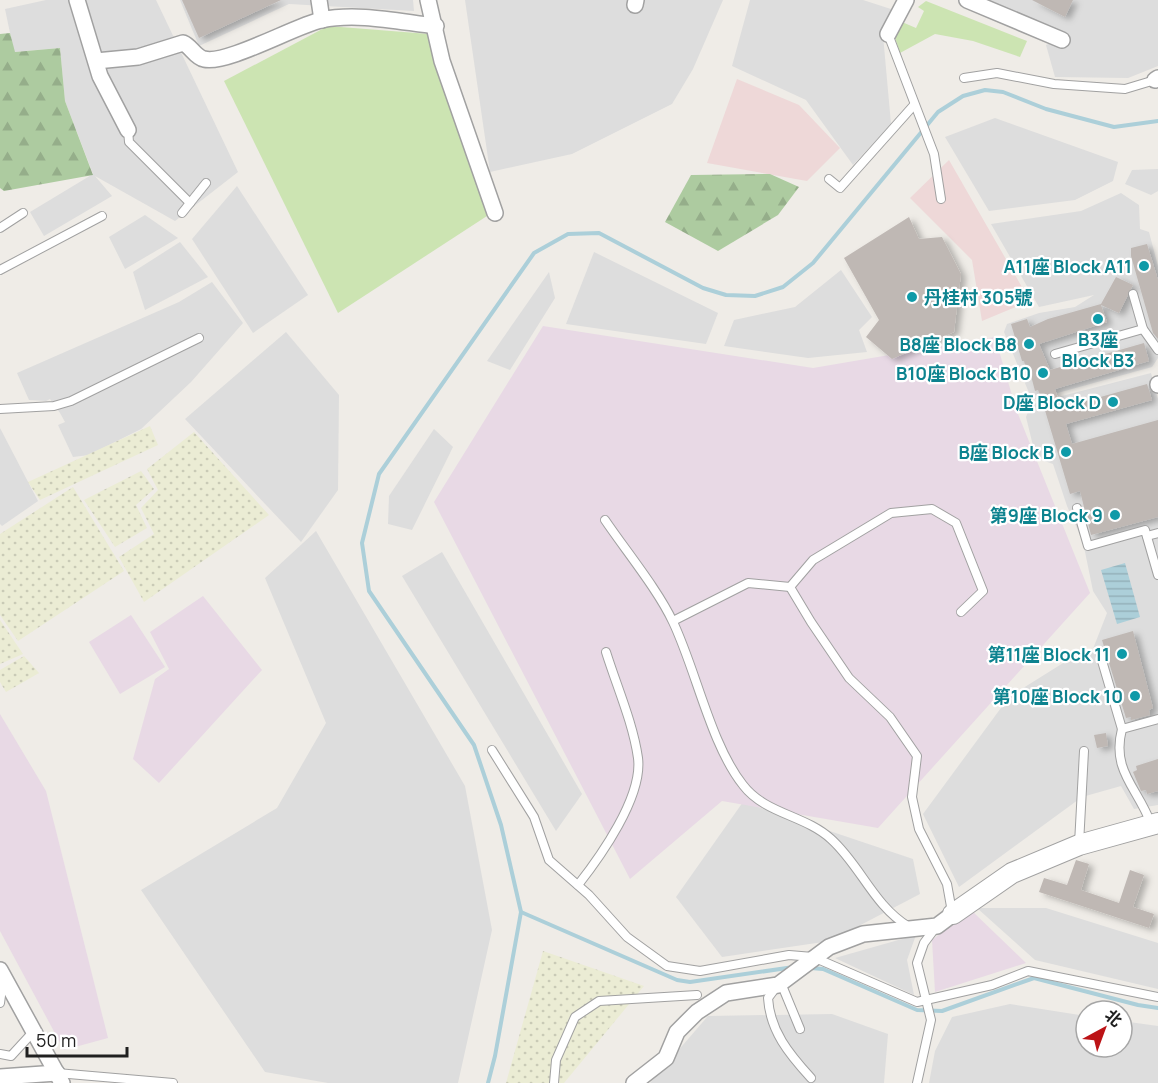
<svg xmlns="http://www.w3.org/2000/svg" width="1158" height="1083" font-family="Manrope,'Noto Sans SC',sans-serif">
<defs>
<pattern id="farmland-dots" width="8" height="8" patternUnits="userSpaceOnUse" patternTransform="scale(1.5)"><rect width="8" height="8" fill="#ebecd4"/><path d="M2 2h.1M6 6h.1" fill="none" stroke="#c9cab6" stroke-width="1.8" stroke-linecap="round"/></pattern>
<pattern id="forest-firs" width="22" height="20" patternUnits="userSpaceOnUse" patternTransform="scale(1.5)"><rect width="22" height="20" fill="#adcba0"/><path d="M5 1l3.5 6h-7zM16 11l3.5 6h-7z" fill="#95ae8a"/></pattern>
<pattern id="water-rules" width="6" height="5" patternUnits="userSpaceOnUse" patternTransform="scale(1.5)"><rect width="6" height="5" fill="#accfd9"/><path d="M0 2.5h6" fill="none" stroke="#94b1ba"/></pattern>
<filter id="shadow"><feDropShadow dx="5" dy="3" stdDeviation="3" flood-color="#0004"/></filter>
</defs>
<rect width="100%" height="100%" fill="#efece7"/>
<!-- residential -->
<g fill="#ddd">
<path d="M 46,0 L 156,0 L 238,172 L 175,221 L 95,176 L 112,196 L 44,236 L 30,212 L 93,174 L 65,101 L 60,48 L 14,52 L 5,9 Z"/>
<path d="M 180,0 L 413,0 L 414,11 L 289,4 L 199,46 Z"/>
<path d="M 465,0 L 723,0 L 693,69 L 672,104 L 572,154 L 490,172 Z"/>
<path d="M 750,0 L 863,0 L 894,10 L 883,35 L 891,124 L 853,165 L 806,100 L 732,66 Z"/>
<path d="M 984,0 L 1158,0 L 1158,66 L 1128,78 L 1055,77 L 1046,45 L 1063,37 Z"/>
<path d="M 995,118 L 1118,162 L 1113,181 L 1075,200 L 989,211 L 945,137 Z"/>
<path d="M 1158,169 L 1158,191 L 1151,195 L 1125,184 L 1132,170 Z"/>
<path d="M 237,186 L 308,295 L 253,333 L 192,239 Z"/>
<path d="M 1121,193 L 1139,205 L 1140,229 L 1149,232 L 1158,266 L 1158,358 L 1152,367 L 1032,400 L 1004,332 L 1007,324 L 1039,313 L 1075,307 L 1094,295 L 1039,307 L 991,224 L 1081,211 Z"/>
<path d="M 145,215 L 178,238 L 125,269 L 109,237 Z"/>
<path d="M 180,242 L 208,277 L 145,310 L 133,272 Z"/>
<path d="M 594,252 L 718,313 L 706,344 L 566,324 Z"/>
<path d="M 841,270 L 872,317 L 859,330 L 867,352 L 808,358 L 724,346 L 734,320 L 795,307 Z"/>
<path d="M 549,272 L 555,298 L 510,370 L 487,361 Z"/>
<path d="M 212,282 L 243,323 L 191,382 L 141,429 L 89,455 L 73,457 L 58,425 L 65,422 L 60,413 L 50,399 L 46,401 L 29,400 L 17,373 L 179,302 Z"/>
<path d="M 286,332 L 339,395 L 338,490 L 301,542 L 185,419 Z"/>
<path d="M 1151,373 L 1158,399 L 1158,805 L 1134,809 L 1121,786 L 1082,797 L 959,887 L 923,814 L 1009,697 L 1084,650 L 1091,654 L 1107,613 L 1093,591 L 1083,542 L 1067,506 L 1053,464 L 1036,458 L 1026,417 L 1031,404 Z"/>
<path d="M 0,428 L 38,501 L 2,526 L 0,524 Z"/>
<path d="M 434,429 L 453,447 L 412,530 L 388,524 L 389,496 Z"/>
<path d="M 316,531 L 465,786 L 492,930 L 458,1083 L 328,1083 L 265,1072 L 141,890 L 277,808 L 326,723 L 265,578 Z"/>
<path d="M 442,552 L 582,794 L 556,831 L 402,576 Z"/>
<path d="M 743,802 L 913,859 L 920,894 L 830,941 L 722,957 L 676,897 Z"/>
<path d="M 977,908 L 1046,908 L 1158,943 L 1158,989 L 1035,960 Z"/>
<path d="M 916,935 L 907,960 L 914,995 L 835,958 Z"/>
<path d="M 1010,1004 L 1086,1016 L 1086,1047 L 1122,1047 L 1122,1021 L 1158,1026 L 1158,1083 L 929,1083 L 935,1051 L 952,1017 Z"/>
<path d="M 832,1014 L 888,1034 L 884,1083 L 650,1083 L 708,1016 Z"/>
</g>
<!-- commercial -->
<g fill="#eed8d8">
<path d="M 737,79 L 799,105 L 840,148 L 807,181 L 707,163 Z"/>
<path d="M 949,160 L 1030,301 L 982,321 L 972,260 L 910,198 Z"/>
</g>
<!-- industrial -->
<g fill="#e8d9e5">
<path d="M 543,326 L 813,368 L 995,337 L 1016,409 L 1090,593 L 878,828 L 722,801 L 630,879 L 434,502 Z"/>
<path d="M 203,596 L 262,670 L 159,783 L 133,759 L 155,679 L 169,669 L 150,632 Z"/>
<path d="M 131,615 L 165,667 L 120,694 L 89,642 Z"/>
<path d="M 0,714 L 46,791 L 108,1038 L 64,1050 L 0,931 Z"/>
<path d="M 971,910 L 1026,963 L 935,992 L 932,940 Z"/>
</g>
<!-- farmland -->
<g fill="url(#farmland-dots)">
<path d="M 150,426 L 158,445 L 40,500 L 28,482 Z"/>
<path d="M 194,432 L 269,515 L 144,602 L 119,557 L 154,534 L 141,508 L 158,490 L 147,469 Z"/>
<path d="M 141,471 L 154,489 L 136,505 L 147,528 L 115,547 L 84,500 Z"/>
<path d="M 73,487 L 124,571 L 18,641 L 0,615 L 0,534 Z"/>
<path d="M 0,620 L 23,654 L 0,664 Z"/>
<path d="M 24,656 L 39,673 L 6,692 L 0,682 L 0,670 Z"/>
<path d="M 543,951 L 644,986 L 564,1083 L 506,1083 Z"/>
</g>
<!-- grass -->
<g fill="#cce4b2">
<path d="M 926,1 L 1027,41 L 1020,57 L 973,41 L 935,34 L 900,53 L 894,35 L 902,22 L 916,28 L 924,11 L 918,7 Z"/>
<path d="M 328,26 L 429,34 L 487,216 L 338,313 L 224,81 Z"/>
</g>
<!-- forest -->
<g fill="url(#forest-firs)">
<path d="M 10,33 L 15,52 L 60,48 L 65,101 L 93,175 L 4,191 L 0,188 L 0,34 Z"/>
<path d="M 770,174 L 799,187 L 778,215 L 718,251 L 665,222 L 691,175 Z"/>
</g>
<!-- water -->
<path fill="url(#water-rules)" d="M 1125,563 L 1140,617 L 1117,624 L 1101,570 Z"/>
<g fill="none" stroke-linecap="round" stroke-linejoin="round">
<!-- stream -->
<g stroke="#accfd9" stroke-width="4">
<path d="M 521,912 L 677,980 L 690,982 L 794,967"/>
<path d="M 811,968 L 823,969 L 917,1010 L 942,1011 L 1034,978 L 1138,1005 L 1158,1008"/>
<path d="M 488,1083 L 495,1056 L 521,912 L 501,825 L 474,745 L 369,591 L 362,543 L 379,474 L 534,253 L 568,234 L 599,233 L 703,288 L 726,295 L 755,296 L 783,287 L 813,263 L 938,112 L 963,96 L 985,90 L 1003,92 L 1046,109 L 1114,127 L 1158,121"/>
</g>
</g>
<!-- building -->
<g fill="#bfb8b4" filter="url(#shadow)">
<path d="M 182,0 L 281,0 L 199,38 Z"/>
<path d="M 1032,0 L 1073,0 L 1065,17 Z"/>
<path d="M 909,217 L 919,239 L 942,237 L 961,274 L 954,332 L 892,359 L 866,337 L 879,320 L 844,258 Z"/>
<path d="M 1147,244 L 1158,280 L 1158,339 L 1153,333 L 1131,256 L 1131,248 Z"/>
<path d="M 1116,277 L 1133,285 L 1119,313 L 1101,305 L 1107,322 L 1039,344 L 1050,370 L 1144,343 L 1149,361 L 1055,389 L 1061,408 L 1147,384 L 1152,400 L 1066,424 L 1072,444 L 1158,420 L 1158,517 L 1091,535 L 1080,491 L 1070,494 L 1041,397 L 1038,390 L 1035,391 L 1029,368 L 1026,369 L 1024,361 L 1022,361 L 1011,324 L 1027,319 L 1030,327 L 1048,319 L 1101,304 Z"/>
<path d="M 1133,631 L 1153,708 L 1149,710 L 1150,715 L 1131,720 L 1131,717 L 1126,718 L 1102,640 Z"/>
<path d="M 1106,733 L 1108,746 L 1097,748 L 1094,735 Z"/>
<path d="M 1158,759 L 1158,791 L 1147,794 L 1146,790 L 1141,791 L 1133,772 L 1137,770 L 1136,766 Z"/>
<path d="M 1076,860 L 1089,864 L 1081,890 L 1119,903 L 1130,870 L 1144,875 L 1133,907 L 1154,914 L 1149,928 L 1039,892 L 1044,878 L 1067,885 Z"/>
</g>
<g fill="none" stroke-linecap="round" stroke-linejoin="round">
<defs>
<g id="service">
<path d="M 888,34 L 934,154 L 941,199"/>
<path d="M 964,78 L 997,73 L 1054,84 L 1125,89 L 1155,80"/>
<path d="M 128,130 L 129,142 L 190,203"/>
<path d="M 829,179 L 840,188 L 914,105"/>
<path d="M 182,213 L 206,183"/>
<path d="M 0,228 L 23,213"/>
<path d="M 0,270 L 102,216"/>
<path d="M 1133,294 L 1143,329 L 1158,350"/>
<path d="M 1055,354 L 1143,329"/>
<path d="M 0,409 L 54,406 L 71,401 L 199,338"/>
<path d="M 1077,508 L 1088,546 L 1145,530 L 1158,575"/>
<path d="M 605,520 C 626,551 658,590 673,622 C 696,670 711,745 743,785 C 765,814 805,815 831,839 C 861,866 873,905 909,927"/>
<path d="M 1147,536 L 1158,533"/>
<path d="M 673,621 L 748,583 L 790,587"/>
<path d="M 1100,654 L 1122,729 L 1158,719"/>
<path d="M 1122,729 C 1111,771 1138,788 1151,824"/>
<path d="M 492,750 L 534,817 L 549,860 L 589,895 L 627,937 L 667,966 L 700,971 L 789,955 L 813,957 L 917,1002 L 992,985 L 1028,971 L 1158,997"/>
<path d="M 1079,844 L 1084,751"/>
<path d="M 578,885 C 600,857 643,797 638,758 C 633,723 617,687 606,652"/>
<path d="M 952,912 L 947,884 L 919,829 L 912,797 L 917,756 L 890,717 L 849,678 L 811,622 L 790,587 L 813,560 L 891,513 L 932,509 L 956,523 L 983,591 L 961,612"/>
<path d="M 781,983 L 800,1029"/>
<path d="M 777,986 L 768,998 C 770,1031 789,1054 811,1078"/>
<path d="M 0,1003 L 3,981"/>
<path d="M 0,1054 L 11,1056 L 34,1031"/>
<path d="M 57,1073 L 173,1083"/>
<path d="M 554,1083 L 556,1060 L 575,1017 L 599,1001 L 697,995"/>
<path d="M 917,1083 L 931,1020 L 917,963 L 924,943 L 936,927"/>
</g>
<g id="minor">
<path d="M 77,0 L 100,76 L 128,130"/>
<path d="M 319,0 L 322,20"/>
<path d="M 428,0 L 442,61 L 495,213"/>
<path d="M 967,0 L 1062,40"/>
<path d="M 635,5 L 636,0"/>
<path d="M 888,34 L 906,0"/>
<path d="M 96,61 L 138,57 L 183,43 C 191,46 195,57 204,59 C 226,65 295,26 321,20 C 357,12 400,22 436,26"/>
<path d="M 1155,80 L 1158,78"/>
<path d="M 1158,384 L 1158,385"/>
<path d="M 0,970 L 62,1083"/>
<path d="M 0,1077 L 57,1073"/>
<path d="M 634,1083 L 666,1058 L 677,1032 L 697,1012 L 726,993 L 778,985 L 829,947 L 863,934 L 937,926 L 953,914"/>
</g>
<path id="tertiary" d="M 953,914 L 1012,873 L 1079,845 L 1158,823"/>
</defs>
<!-- service casing -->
<use href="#service" stroke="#a1a1a1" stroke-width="10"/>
<!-- minor casing -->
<use href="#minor" stroke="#a1a1a1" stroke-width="18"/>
<!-- tertiary casing -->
<use href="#tertiary" stroke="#a1a1a1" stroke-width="22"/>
<!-- service -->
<use href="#service" stroke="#fff" stroke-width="8"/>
<!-- minor -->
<use href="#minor" stroke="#fff" stroke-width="15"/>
<!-- tertiary -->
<use href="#tertiary" stroke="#fff" stroke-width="20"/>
</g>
<!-- markers -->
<g fill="#0f9aa8" stroke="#fff" stroke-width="2">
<circle cx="1144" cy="266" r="6"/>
<circle cx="912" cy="297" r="6"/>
<circle cx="1098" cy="319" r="6"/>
<circle cx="1029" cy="344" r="6"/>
<circle cx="1043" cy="373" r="6"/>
<circle cx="1113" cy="402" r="6"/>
<circle cx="1066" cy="452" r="6"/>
<circle cx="1115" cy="515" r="6"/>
<circle cx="1122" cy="654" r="6"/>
<circle cx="1135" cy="696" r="6"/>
</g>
<g text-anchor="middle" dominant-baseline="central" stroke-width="4.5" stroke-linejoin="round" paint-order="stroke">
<!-- culture labels -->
<g font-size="18" font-weight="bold" fill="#0d838f" stroke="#fff" text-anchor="end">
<text x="1132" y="266">A11座 Block A11</text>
<text x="924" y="297" text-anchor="start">丹桂村 305號</text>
<text x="1098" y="339" text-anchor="middle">B3座<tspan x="1098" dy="21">Block B3</tspan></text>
<text x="1017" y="344">B8座 Block B8</text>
<text x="1031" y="373">B10座 Block B10</text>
<text x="1101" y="402">D座 Block D</text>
<text x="1054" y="452">B座 Block B</text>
<text x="1103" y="515">第9座 Block 9</text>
<text x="1110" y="654">第11座 Block 11</text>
<text x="1123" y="696">第10座 Block 10</text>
</g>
</g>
<!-- north arrow -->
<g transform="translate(1104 1029) rotate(41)"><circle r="28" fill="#ffffff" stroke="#a6a6a6" stroke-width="1.5"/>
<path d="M0-4.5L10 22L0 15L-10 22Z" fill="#bc1316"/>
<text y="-9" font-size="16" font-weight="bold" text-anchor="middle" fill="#202020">北</text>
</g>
<!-- scale -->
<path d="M27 1047v9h100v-9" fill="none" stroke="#202020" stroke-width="3"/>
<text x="36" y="1047" font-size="18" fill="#202020" stroke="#ffffff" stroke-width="4.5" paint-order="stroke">50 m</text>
</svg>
